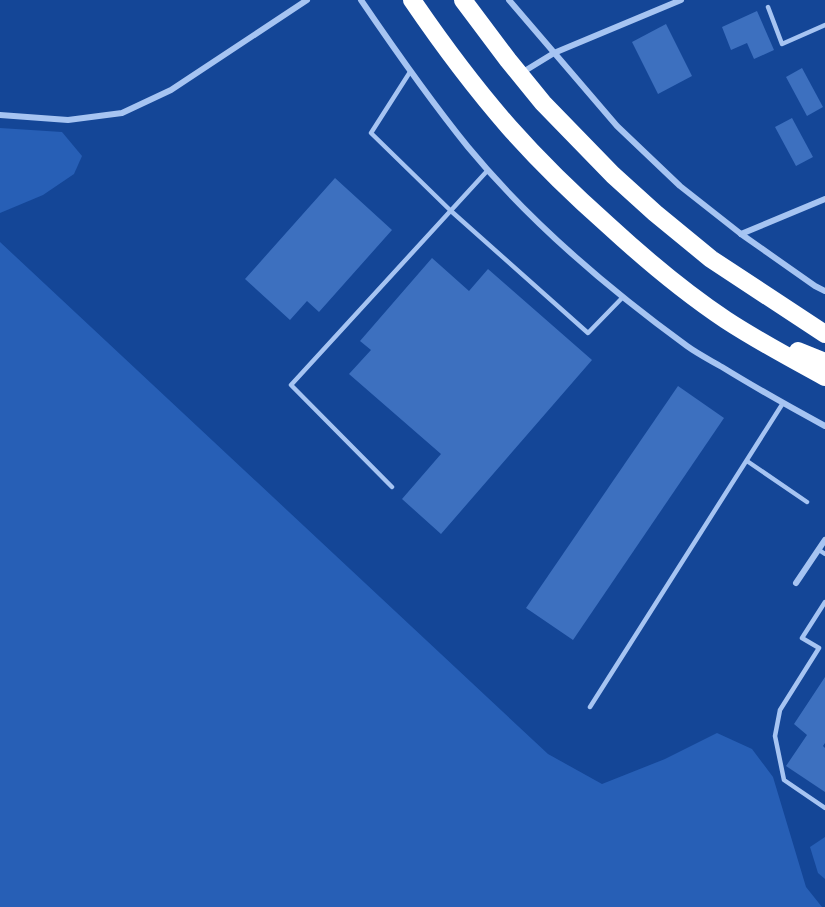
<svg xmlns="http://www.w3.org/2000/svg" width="825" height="907" font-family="Lato,sans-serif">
<rect width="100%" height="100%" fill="#144697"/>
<!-- green -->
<g fill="#275fb6">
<path d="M 0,128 L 62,132 L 82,156 L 74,174 L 43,195 L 0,213 Z"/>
<path d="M 0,242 L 548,754 L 602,784 L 665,759 L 717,733 L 752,749 L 773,777 L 806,887 L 822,907 L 0,907 Z"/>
<path d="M 825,837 L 825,879 L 818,873 L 810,847 Z"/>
</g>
<!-- building -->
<g fill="#3d70bf">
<path d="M 757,11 L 774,50 L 754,59 L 747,43 L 731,50 L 722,27 Z"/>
<path d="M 666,24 L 692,76 L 658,94 L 632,42 Z"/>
<path d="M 802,68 L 823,107 L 807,116 L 786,77 Z"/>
<path d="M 792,118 L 813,157 L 796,166 L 775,127 Z"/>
<path d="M 335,178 L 392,230 L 319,312 L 307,301 L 290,320 L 245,279 Z"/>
<path d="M 432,258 L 469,291 L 488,269 L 592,360 L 441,534 L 402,499 L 441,454 L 349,374 L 371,350 L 360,341 Z"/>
<path d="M 678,386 L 724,418 L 573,640 L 526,608 Z"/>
<path d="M 825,677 L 825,743 L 823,746 L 825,748 L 825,792 L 786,766 L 807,735 L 794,724 Z"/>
</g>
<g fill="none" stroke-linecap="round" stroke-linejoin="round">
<!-- lane -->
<g stroke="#a6c4f2" stroke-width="4.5">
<path d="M 768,7 L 782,44 L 825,25"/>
<path d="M 410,72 L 371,133 L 451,211 L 588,333 L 623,297"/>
<path d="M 747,461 L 807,502"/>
<path d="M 392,487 L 291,385 L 488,170"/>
<path d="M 819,550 L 825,554"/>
<path d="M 825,602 L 802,638 L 819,648 L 780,710 L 775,736 L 784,780 L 825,808"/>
<path d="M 590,707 L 783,403"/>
</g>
<!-- street -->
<g stroke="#a6c4f2" stroke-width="6">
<path d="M 361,0 C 395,50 430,100 468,147 C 529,221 610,290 687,346 C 698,354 710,360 722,367 C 756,388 790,407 825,426"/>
<path d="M 509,0 L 617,126 L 680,186 L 741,234 L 815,286 L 825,291"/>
<path d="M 523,72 L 554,53 L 681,0"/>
<path d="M 0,115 L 68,120 L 122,113 L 171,90 L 307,0"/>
<path d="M 741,234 L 825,199"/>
<path d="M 796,583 L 825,540"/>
</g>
<!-- highway -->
<g stroke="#fff" stroke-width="18">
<path d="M 412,0 C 442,44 474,87 509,127 C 540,162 574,195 609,226 C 646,260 684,292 726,320 C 758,341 792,359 825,377"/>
<path d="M 463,0 L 508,60 L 543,103 L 613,175 L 655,213 L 711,259 L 825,334"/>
<path d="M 798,351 L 825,362"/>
</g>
</g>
</svg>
